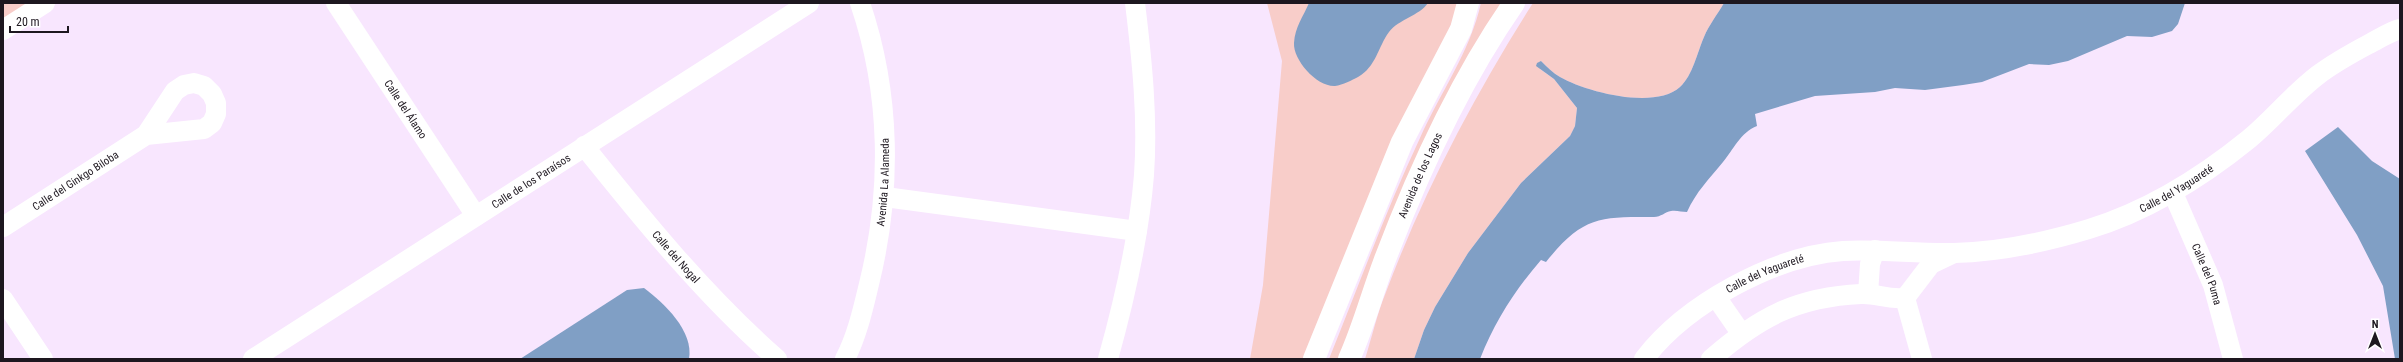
<svg xmlns="http://www.w3.org/2000/svg" width="2403" height="362" font-family="'Roboto Condensed',sans-serif">
<rect width="100%" height="100%" fill="#f8e6fe"/>
<!-- green -->
<g fill="#f8cdc9">
<path d="M 3,3 L 54,3 L 3,36 Z"/>
<path d="M 1267,3 L 1457,3 L 1454,18 L 1307,359 L 1250,359 L 1263,285 L 1282,61 Z"/>
<path d="M 1481,3 L 1507,3 L 1342,359 L 1329,359 C 1359,285 1386,210 1420,138 C 1440,93 1470,52 1481,3 Z"/>
<path d="M 1533,3 L 1724,3 C 1717,15 1709,25 1704,37 C 1697,53 1693,75 1680,87 C 1655,110 1586,92 1560,77 C 1553,73 1547,67 1541,61 L 1540,69 L 1554,79 L 1577,108 L 1575,126 L 1570,136 L 1521,183 L 1468,253 L 1435,307 L 1424,330 L 1414,359 L 1365,359 C 1372,337 1377,314 1386,292 C 1424,191 1475,94 1533,3 Z"/>
</g>
<!-- water -->
<g fill="#809fc5">
<path d="M 1309,3 L 1428,3 C 1419,16 1399,19 1389,32 C 1378,47 1376,67 1358,77 C 1352,80 1343,85 1335,86 C 1317,87 1293,60 1294,43 C 1295,27 1303,17 1309,3 Z"/>
<path d="M 1724,3 L 2185,3 L 2178,24 L 2172,31 L 2152,37 L 2127,36 L 2068,61 L 2049,65 L 2029,64 L 1982,82 L 1963,85 L 1925,90 L 1895,88 L 1875,92 L 1815,96 L 1755,114 L 1757,126 C 1741,132 1733,150 1723,162 C 1709,179 1696,192 1687,212 C 1682,212 1676,210 1671,211 C 1665,212 1661,217 1654,217 C 1599,217 1583,216 1546,262 L 1541,260 C 1515,290 1495,321 1480,359 L 1414,359 L 1424,330 L 1435,307 L 1468,253 L 1521,183 L 1570,136 L 1575,126 L 1577,108 L 1554,79 L 1536,66 L 1537,63 L 1541,61 C 1547,67 1553,73 1560,77 C 1586,92 1655,110 1680,87 C 1693,75 1697,53 1704,37 C 1709,25 1717,15 1724,3 Z"/>
<path d="M 2338,127 L 2372,161 L 2400,179 L 2400,359 L 2395,359 L 2383,286 L 2357,235 L 2305,151 Z"/>
<path d="M 644,288 C 664,303 694,331 689,359 L 520,359 L 627,290 Z"/>
</g>
<g fill="none" stroke-linecap="round" stroke-linejoin="round">
<!-- minor -->
<g stroke="#fff" stroke-width="20">
<path id="s1" d="M 336,3 L 476,216"/>
<path d="M 3,30 L 45,3"/>
<path id="s2" d="M 584,146 C 644,221 705,296 777,359"/>
<path id="s3" d="M 2173,193 L 2213,285 L 2233,359"/>
<path d="M 885,197 L 1137,231"/>
<path id="s4" d="M 3,227 L 146,135 L 175,91 L 184,85 L 194,83 L 204,86 L 212,94 L 216,103 L 216,114 L 212,123 L 204,129 L 146,135"/>
<path d="M 1868,294 L 1870,264 L 1875,250"/>
<path d="M 1716,297 L 1741,333"/>
<path d="M 1905,298 L 1931,264 L 1952,254"/>
<path d="M 1905,298 L 1922,359"/>
<path d="M 3,299 L 43,359"/>
<path id="s5" d="M 253,359 L 809,3"/>
<path id="s6" d="M 845,359 C 857,336 863,309 869,284 C 892,191 891,94 860,3"/>
<path d="M 1108,359 C 1125,298 1139,238 1144,175 C 1148,118 1142,60 1135,3"/>
<path id="s7" d="M 1644,359 C 1686,304 1774,256 1843,251 C 1880,249 1917,254 1954,253 C 1999,252 2046,242 2089,229 C 2148,211 2201,178 2249,139 C 2273,119 2293,94 2318,75 C 2334,63 2352,53 2369,44 C 2379,39 2389,32 2400,29"/>
<path d="M 1711,359 C 1758,318 1796,297 1861,294 C 1877,293 1886,300 1905,298"/>
</g>
<!-- tertiary -->
<g stroke="#fff" stroke-width="22">
<path d="M 1314,359 L 1402,142 L 1461,29 L 1468,3"/>
<path id="s8" d="M 1349,359 C 1363,328 1372,294 1384,262 C 1418,172 1459,82 1514,3"/>
</g>
</g>
<g text-anchor="middle" dominant-baseline="central" stroke-width="4" stroke-linejoin="round" paint-order="stroke">
<!-- street labels -->
<g font-size="11" fill="#1d171f" stroke="#fff">
<text stroke="none"><textPath href="#s1" startOffset="127">Calle del Álamo</textPath></text>
<text stroke="none"><textPath href="#s8" startOffset="197">Avenida de los Lagos</textPath></text>
<text stroke="none"><textPath href="#s4" startOffset="86">Calle del Ginkgo Biloba</textPath></text>
<text stroke="none"><textPath href="#s5" startOffset="330">Calle de los Paraísos</textPath></text>
<text stroke="none"><textPath href="#s6" startOffset="182">Avenida La Alameda</textPath></text>
<text stroke="none"><textPath href="#s7" startOffset="577">Calle del Yaguareté</textPath></text>
<text stroke="none"><textPath href="#s2" startOffset="144">Calle del Nogal</textPath></text>
<text stroke="none"><textPath href="#s7" startOffset="150">Calle del Yaguareté</textPath></text>
<text stroke="none"><textPath href="#s3" startOffset="88">Calle del Puma</textPath></text>
</g>
</g>
<!-- border -->
<rect width="2403" height="362" fill="none" stroke="#1d171f" stroke-width="8"/>
<!-- north arrow -->
<g transform="translate(2375 334)" stroke="#ffffff" stroke-width="3" paint-order="stroke">
<path d="M0-3L7 15L0 10L-7 15Z" fill="#1d171f"/>
<text y="-6" font-size="11" font-weight="bold" text-anchor="middle" fill="#1d171f">N</text>
</g>
<!-- scale -->
<path d="M10 26v6h58v-6" fill="none" stroke="#1d171f" stroke-width="2"/>
<text x="16" y="26" font-size="12" fill="#1d171f" stroke="#ffffff" stroke-width="3" paint-order="stroke">20 m</text>
</svg>
